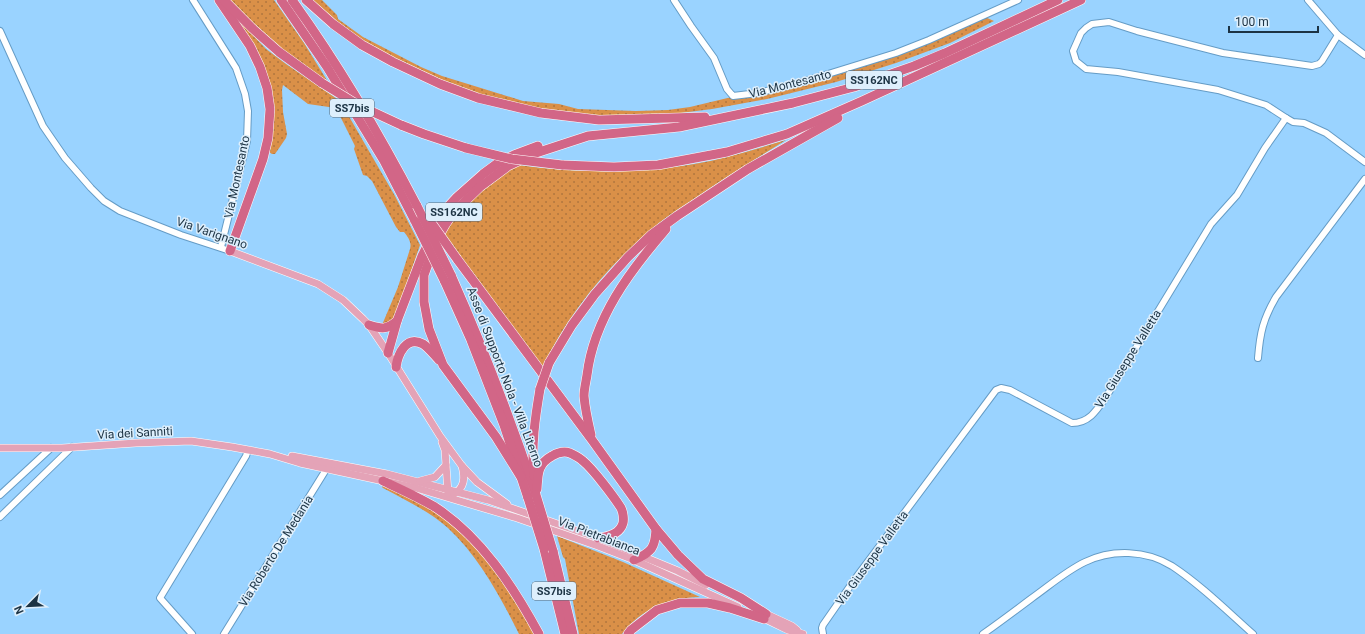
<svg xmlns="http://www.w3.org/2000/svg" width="1365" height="634" font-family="Roboto,sans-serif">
<defs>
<pattern id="grass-dots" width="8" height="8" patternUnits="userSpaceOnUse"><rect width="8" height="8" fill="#da9048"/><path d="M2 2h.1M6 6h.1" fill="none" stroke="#b0763e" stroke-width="1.8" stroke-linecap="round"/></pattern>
</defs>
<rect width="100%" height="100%" fill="#9ad3ff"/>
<!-- grass -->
<g fill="url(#grass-dots)">
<path d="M 229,0 L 274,0 L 304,43 L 328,82 L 284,51 L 260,30 Z"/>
<path d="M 309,0 L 322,0 L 337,15 L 338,19 L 363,37 L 421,67 L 442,76 L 468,84 L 523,101 L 559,104 L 578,109 L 636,111 L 668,110 L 690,107 L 861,66 L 985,17 L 994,21 L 950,43 L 896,63 L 836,82 L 767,99 L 712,109 L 673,114 L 600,116 L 537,109 L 476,93 L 457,87 L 370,46 Z"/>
<path d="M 234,17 L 239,21 L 266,49 L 286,64 L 340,101 L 395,196 L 420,245 L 395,318 L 391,322 L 382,325 L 398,287 L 410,249 C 412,242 408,237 404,232 L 400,232 L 396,227 L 372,181 L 367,176 L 363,175 L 354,149 L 355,146 L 336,108 L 308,104 L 283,85 L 282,90 L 283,112 L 287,134 L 286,138 L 275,154 L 272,154 L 269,152 L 272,104 Z"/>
<path d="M 786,140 C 754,160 722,179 691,201 C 680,208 669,215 659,223 C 610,263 568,312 542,369 L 443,233 L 455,216 L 482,188 L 518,165 C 576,173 636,174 694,164 C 725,159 756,149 786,140 Z"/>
<path d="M 384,485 C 401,494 419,502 435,512 C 478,542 511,588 535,634 L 519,634 C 500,596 479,557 448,528 C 429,511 405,500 383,488 L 382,487 Z"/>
<path d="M 557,536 L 623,562 L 700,597 C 669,598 641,609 622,634 L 579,634 L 565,559 L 563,557 Z"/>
</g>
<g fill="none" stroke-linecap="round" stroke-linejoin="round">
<defs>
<g id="minor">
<path d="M 193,0 L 236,68 L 245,94 L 248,111 L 247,141 L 221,247"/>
<path d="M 674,0 L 691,26 L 714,58 L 727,89 L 733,96 L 758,93 L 802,82 L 896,53 L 929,40 L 1018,0"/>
<path d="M 1308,0 L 1338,35"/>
<path d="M 0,31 L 43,126 L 65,158 L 91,188 L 104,201 L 120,211 L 181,235 L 230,251"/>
<path d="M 1365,55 L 1338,35 L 1322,61 L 1319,64 L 1312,66 L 1223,53 L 1137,31 L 1109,22 L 1092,24 L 1086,28 L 1081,33 L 1073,51 L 1076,61 L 1086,69 L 1118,72 L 1218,90 L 1266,105 L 1286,118 L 1293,122 L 1304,123 L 1326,133 L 1365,162"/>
<path d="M 1258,358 C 1260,333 1263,319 1276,297 L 1365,179"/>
<path d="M 0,495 L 51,448"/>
<path d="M 0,517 L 72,447"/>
<path d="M 192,634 L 160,598 L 246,456 L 248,450"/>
<path d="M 224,634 L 327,468"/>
<path d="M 823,634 L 822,628 L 823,625 L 855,579 L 996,390 L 1001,388 L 1010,390 L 1072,423 C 1089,423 1097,410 1106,397 L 1211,224 L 1237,195 L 1265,148 L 1286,118"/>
<path d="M 983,634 C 1000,622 1016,610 1032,598 C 1049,586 1066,571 1085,562 C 1112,549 1146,550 1172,566 C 1201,585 1227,611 1253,634"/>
</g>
<g id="major">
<path d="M 230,251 L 318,284 L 343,300 L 363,319 L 369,325 L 388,353 L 440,436 L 462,466 L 477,482 L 507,504"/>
<path d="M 0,448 L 62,448 L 136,443 L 191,441 L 232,447 L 270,454 L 300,463 L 416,488 L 517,518 L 598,546 L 634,560 L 738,607"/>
<path d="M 292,456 L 387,474 L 488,500 L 598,538 L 678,571 L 706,585"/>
<path d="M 446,465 L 448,493"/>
<path d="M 420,481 L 435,477 L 446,465 L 445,450 L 442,442"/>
<path d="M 454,494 C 465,487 465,478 462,466"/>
<path d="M 762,612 L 792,626 L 797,630"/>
<path d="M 761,617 L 788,630 L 803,634"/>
</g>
<g id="highway">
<path d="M 219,0 L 250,46 L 260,67 L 267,88 L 270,109 L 268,138 L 263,159 L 230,251"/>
<path d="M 224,0 L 253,29 L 279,52 L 322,83"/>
<path d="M 281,0 L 327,67 L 384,161 L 415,221"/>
<path d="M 292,0 C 339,65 380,135 417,206"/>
<path d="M 306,0 L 333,24 L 362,45 L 393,62 L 440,84 L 478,98 L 541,113 L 599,120 L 705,117"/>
<path d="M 401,125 L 424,134 L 466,148"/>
<path d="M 562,165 L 614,167 L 658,165 L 727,152 L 787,134 L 862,101 L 1081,0"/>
<path d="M 457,259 L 592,440 L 656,529 L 678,555 L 703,579 L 741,598 L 766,614"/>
<path d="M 451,275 C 483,347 511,420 536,495"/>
<path d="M 444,280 L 471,340 L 504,425 L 528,498"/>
<path d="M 369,325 C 382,329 386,330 397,321 L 422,256 L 445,210 L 457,197 L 483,174 L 498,163 L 514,155 L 538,146"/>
<path d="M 388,353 L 397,321"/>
<path d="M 549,363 L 572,325 L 595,294 L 628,257 L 651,235 L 677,216 L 748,169 L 838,118"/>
<path d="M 396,367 C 398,354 406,335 423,344 C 429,348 434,355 439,360"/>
<path d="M 591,435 C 588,422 585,409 584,396 C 584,389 586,382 587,375 C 594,318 630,271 666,229"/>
<path d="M 534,476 C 531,446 535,418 540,389"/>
<path d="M 521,477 L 496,437 L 443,365 L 429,329 L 424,302 L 424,275 L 437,239 L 445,225 L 453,213 L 480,187 L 508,166 L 536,153 L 588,136 L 679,127 L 793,103 L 854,87 L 914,66 L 945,53 L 1058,0"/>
<path d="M 383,481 C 400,489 418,497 435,507 C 481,537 513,586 539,634"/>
<path d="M 537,489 C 538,475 537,464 552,456 C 557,453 564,451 570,453 C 574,455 579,457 583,461 C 593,469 614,497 621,508 C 623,512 624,519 623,523 C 620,534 608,537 598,538"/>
<path d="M 544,549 L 565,634"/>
<path d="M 553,551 L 573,634"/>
<path d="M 634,560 C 652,552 655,548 656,529"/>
<path d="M 628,634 L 631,630 L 657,610 L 680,603 L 708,603 L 730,608 L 764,619"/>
</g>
</defs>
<!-- minor casing -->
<use href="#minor" stroke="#659cc6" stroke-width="8"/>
<!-- major casing -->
<use href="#major" stroke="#fff" stroke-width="8"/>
<!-- highway casing -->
<use href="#highway" stroke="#fff" stroke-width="10"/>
<!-- minor -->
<use href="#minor" stroke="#fff" stroke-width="6"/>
<!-- major -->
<use href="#major" stroke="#e4a3b7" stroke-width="7"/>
<!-- highway -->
<use href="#highway" stroke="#d26687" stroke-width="9"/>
<defs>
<g id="highway-bridge">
<path d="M 322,83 L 358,105 L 401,125"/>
<path d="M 466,148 L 512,159 L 562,165"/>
<path d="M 417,206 L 451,275"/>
<path d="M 415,221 L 444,280"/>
<path d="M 430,221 L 457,259"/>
<path d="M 540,389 L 549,363"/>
<path d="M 536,495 L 553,551"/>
<path d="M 528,498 L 544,549"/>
</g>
</defs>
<!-- highway-bridge casing -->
<use href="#highway-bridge" stroke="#fff" stroke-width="10" stroke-linecap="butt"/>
<!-- highway-bridge -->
<use href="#highway-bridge" stroke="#d26687" stroke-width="9"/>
</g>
<g text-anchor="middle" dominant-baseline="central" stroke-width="3" stroke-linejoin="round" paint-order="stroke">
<!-- shield labels -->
<g fill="#deeffc" stroke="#566b7b" stroke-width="1">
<rect x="846" y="71" width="56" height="18" rx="3"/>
<rect x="330" y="99" width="44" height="18" rx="3"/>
<rect x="426" y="203" width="56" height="18" rx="3"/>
<rect x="532" y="582" width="44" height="18" rx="3"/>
</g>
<g font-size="11" font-weight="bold" fill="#1c3344">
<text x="874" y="80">SS162NC</text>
<text x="352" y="108">SS7bis</text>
<text x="454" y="212">SS162NC</text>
<text x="554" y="591">SS7bis</text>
</g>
<!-- street labels -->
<g font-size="12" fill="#1c3344" stroke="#deeffc">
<text transform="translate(790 84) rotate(-14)">Via Montesanto</text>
<text transform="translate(237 177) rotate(-78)">Via Montesanto</text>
<text transform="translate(212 233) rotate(19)">Via Varignano</text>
<text transform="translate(1128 359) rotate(-58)">Via Giuseppe Valletta</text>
<text transform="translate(505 377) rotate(69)">Asse di Supporto Nola - Villa Literno</text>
<text transform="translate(135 433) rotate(-3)">Via dei Sanniti</text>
<text transform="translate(599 536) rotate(21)">Via Pietrabianca</text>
<text transform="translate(276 551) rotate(-58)">Via Roberto De Medania</text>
<text transform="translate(872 558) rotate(-54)">Via Giuseppe Valletta</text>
</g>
</g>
<!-- north arrow -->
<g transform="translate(28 606) rotate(246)" stroke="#deeffc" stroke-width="3" paint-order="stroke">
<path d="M0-3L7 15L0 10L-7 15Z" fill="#1c3344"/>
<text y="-6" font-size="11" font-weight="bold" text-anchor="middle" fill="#1c3344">N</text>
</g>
<!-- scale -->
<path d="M1229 26v6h89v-6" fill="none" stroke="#1c3344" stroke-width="2"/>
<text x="1235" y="26" font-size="12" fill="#1c3344" stroke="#deeffc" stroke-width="3" paint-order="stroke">100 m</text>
</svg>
